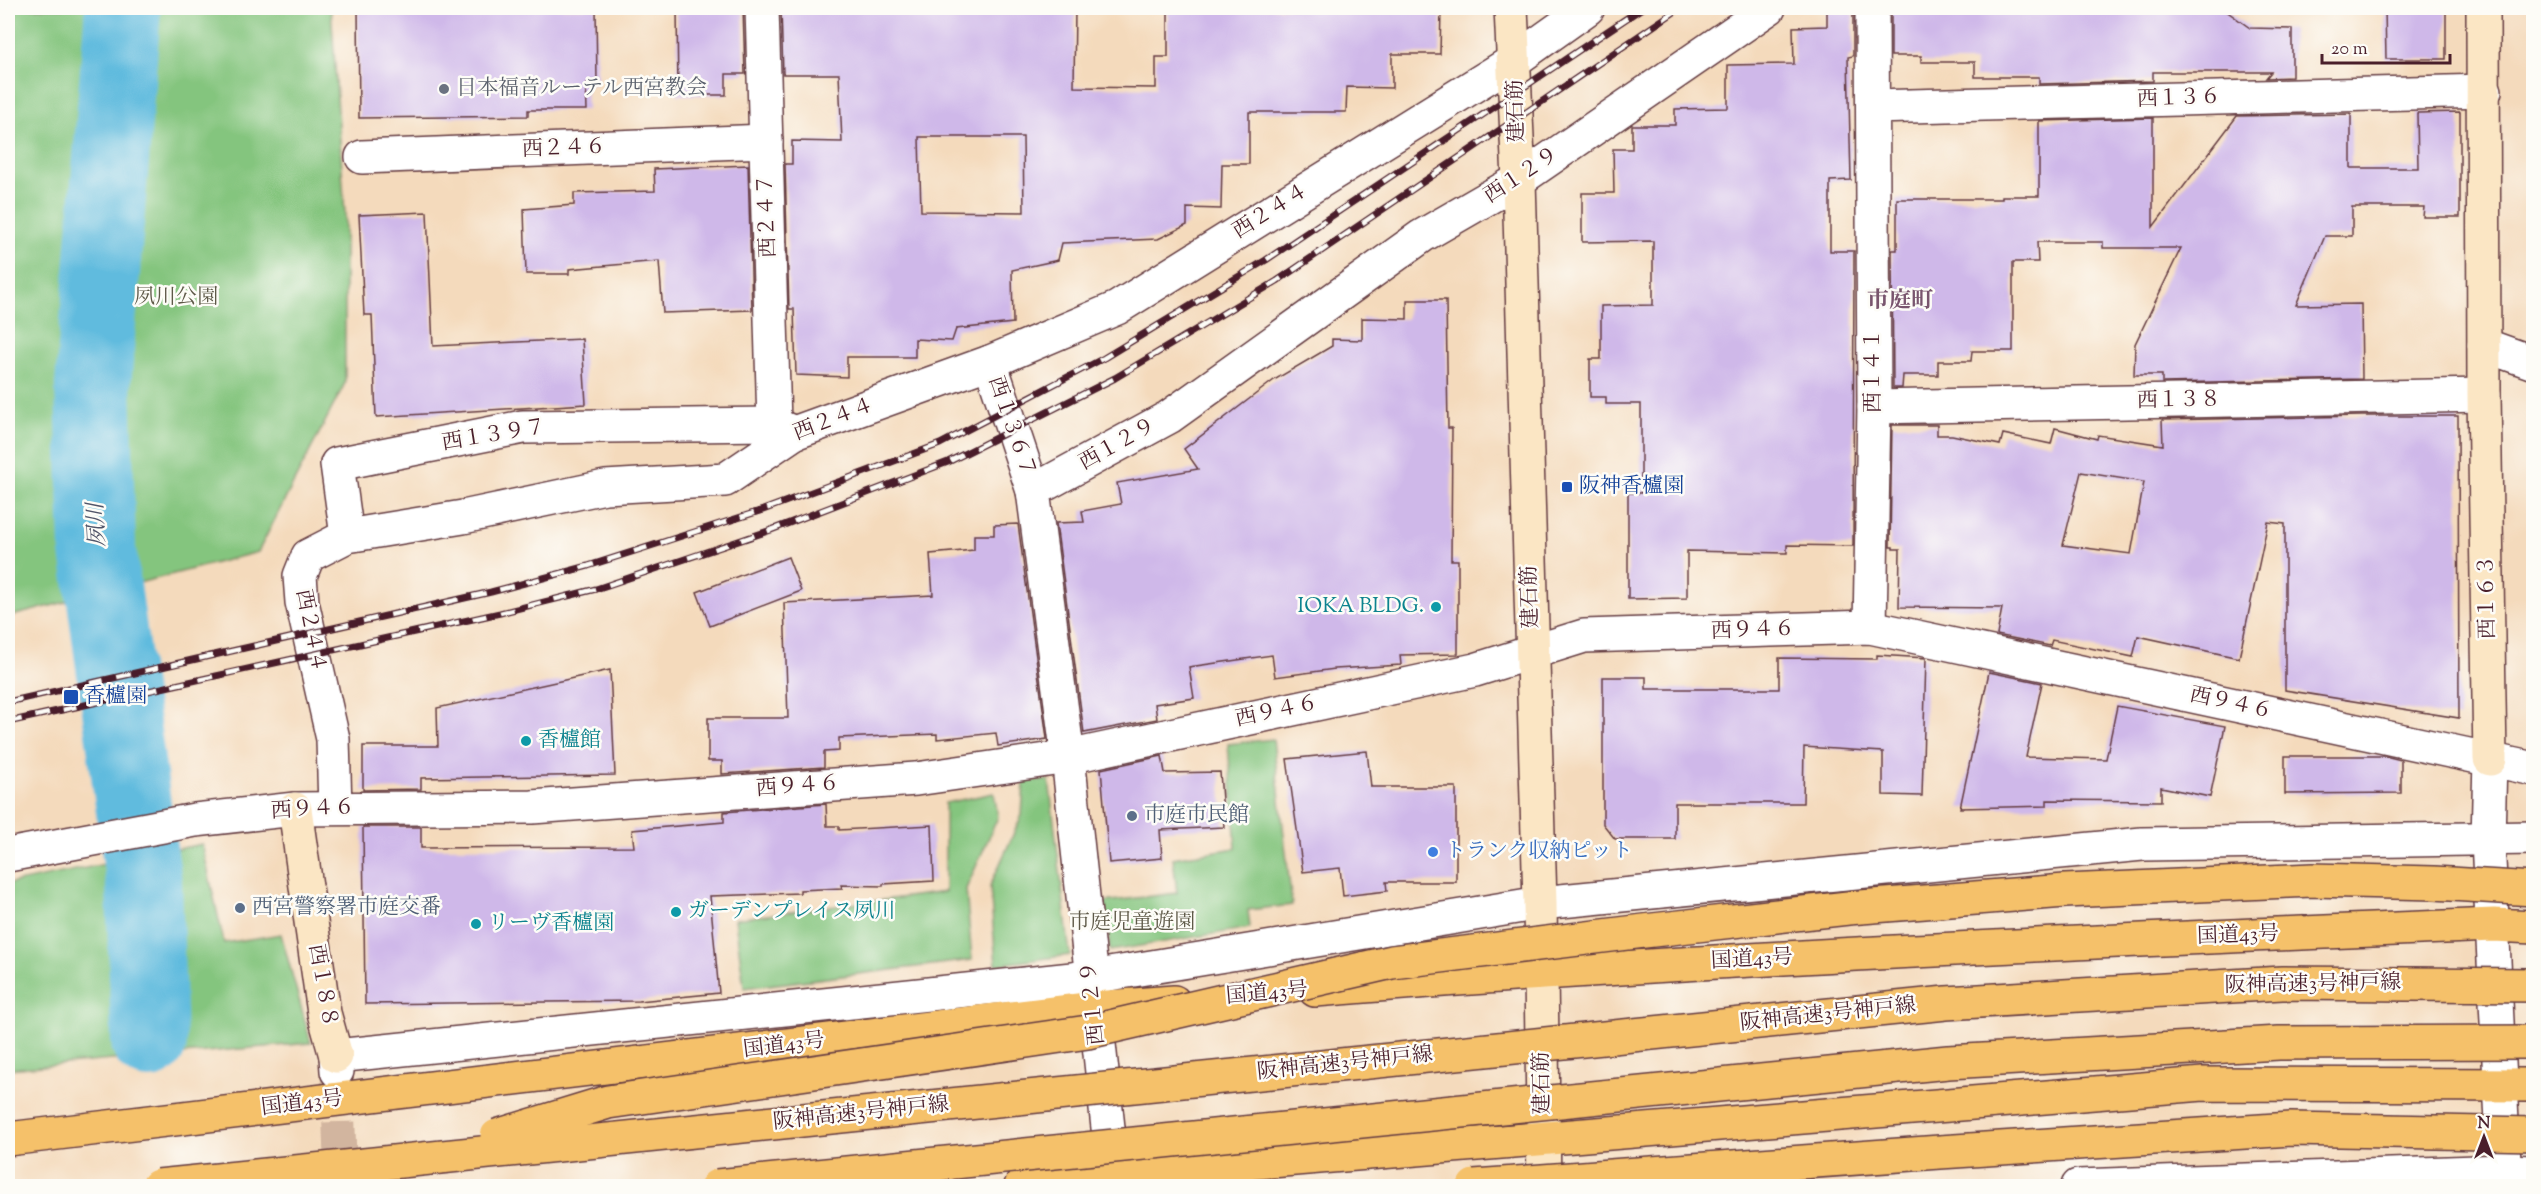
<svg xmlns="http://www.w3.org/2000/svg" width="2541" height="1194" font-family="'Sorts Mill Goudy','Noto Serif JP',serif">
<rect width="100%" height="100%" fill="#fdfcf7"/>
<filter id="ink" filterUnits="userSpaceOnUse"><feTurbulence type="fractalNoise" baseFrequency=".0167" numOctaves="2"/><feDisplacementMap in="SourceGraphic" scale="12" xChannelSelector="R" yChannelSelector="G"/><feConvolveMatrix kernelMatrix="1 2 1 2 8 2 1 2 1" color-interpolation-filters="sRGB"/></filter>
<filter id="wash" filterUnits="userSpaceOnUse"><feTurbulence type="fractalNoise" baseFrequency=".008" numOctaves="4" result="noise"/><feDisplacementMap in="SourceGraphic" scale="24" xChannelSelector="R" yChannelSelector="G"/><feGaussianBlur stdDeviation="1.35" result="paint"/><feColorMatrix in="noise" values="0 0 0 0 0 0 0 0 0 0 0 0 0 0 0 0 0 1.4 0 .05"/><feComposite in="paint" operator="in"/></filter>
<g filter="url(#wash)">
<rect width="100%" height="100%" fill="#f4dabc"/>
<!-- green -->
<g fill="#84c57e" stroke="#677254" stroke-width="1.5">
<path d="M 8,8 L 331,8 L 345,214 L 345,383 L 258,552 L 8,617 Z"/>
<path d="M 1273,739 L 1292,905 L 1248,910 L 1250,928 L 1110,951 L 1104,902 L 1177,893 L 1173,858 L 1236,848 L 1228,744 Z"/>
<path d="M 1049,780 L 1070,955 L 996,965 L 990,886 L 1022,815 L 1024,782 Z"/>
<path d="M 994,793 L 998,817 L 966,889 L 972,960 L 744,988 L 735,919 L 945,892 L 945,803 Z"/>
<path d="M 202,844 L 224,943 L 281,934 L 311,1043 L 8,1069 L 8,884 Z"/>
</g>
<g fill="none" stroke-linecap="round" stroke-linejoin="round">
<!-- river -->
<path stroke="#61bbde" stroke-width="76" d="M 123,8 L 93,385 L 98,550 L 144,884 L 149,1041"/>
</g>
<g id="blocks">
<!-- building -->
<g fill="#cfb8e9" fill-rule="evenodd">
<path d="M 358,8 L 596,8 L 597,84 L 586,84 L 587,110 L 528,110 L 528,116 L 359,118 Z"/>
<path d="M 677,8 L 743,8 L 745,74 L 726,74 L 726,95 L 678,95 Z"/>
<path d="M 781,8 L 1075,8 L 1074,87 L 1156,88 L 1156,57 L 1168,57 L 1168,8 L 1441,8 L 1440,54 L 1392,54 L 1392,88 L 1347,87 L 1346,112 L 1249,112 L 1249,164 L 1222,164 L 1221,209 L 1187,208 L 1187,225 L 1158,239 L 1062,243 L 1058,260 L 1012,270 L 1013,323 L 956,329 L 952,341 L 915,339 L 915,357 L 847,357 L 847,377 L 796,375 L 794,309 L 789,309 L 785,164 L 792,164 L 792,141 L 842,142 L 839,74 L 783,74 ZM 919,137 L 1023,137 L 1024,212 L 921,211 Z"/>
<path d="M 1827,8 L 1853,8 L 1853,56 L 1848,57 L 1851,180 L 1830,181 L 1830,251 L 1854,251 L 1853,546 L 1787,545 L 1787,553 L 1687,551 L 1687,598 L 1628,599 L 1628,493 L 1641,493 L 1641,404 L 1606,404 L 1606,397 L 1590,397 L 1590,359 L 1601,359 L 1601,306 L 1653,305 L 1653,241 L 1582,242 L 1582,193 L 1614,193 L 1613,149 L 1632,149 L 1632,125 L 1675,125 L 1675,109 L 1728,108 L 1728,65 L 1794,64 L 1793,27 L 1827,26 Z"/>
<path d="M 1891,8 L 2222,8 L 2250,28 L 2292,29 L 2292,77 L 2266,78 L 2271,72 L 2153,72 L 2153,81 L 2039,84 L 2039,77 L 1975,77 L 1975,62 L 1921,62 L 1921,56 L 1891,56 Z"/>
<path d="M 2385,8 L 2446,8 L 2446,59 L 2386,59 Z"/>
<path d="M 2460,112 L 2460,217 L 2423,217 L 2424,207 L 2352,207 L 2352,236 L 2325,236 L 2296,305 L 2361,304 L 2362,379 L 2162,383 L 2162,375 L 2134,375 L 2135,344 L 2181,248 L 2103,248 L 2103,242 L 2037,242 L 2038,262 L 2013,262 L 2013,351 L 1972,351 L 1971,361 L 1938,361 L 1938,375 L 1903,375 L 1902,388 L 1893,388 L 1892,250 L 1897,250 L 1897,199 L 2002,199 L 2002,196 L 2039,196 L 2039,121 L 2153,118 L 2153,227 L 2237,116 L 2351,114 L 2351,168 L 2418,168 L 2417,113 Z"/>
<path d="M 748,165 L 752,310 L 663,313 L 659,261 L 569,269 L 569,274 L 526,274 L 524,209 L 574,205 L 574,193 L 655,191 L 654,169 Z"/>
<path d="M 427,212 L 433,346 L 582,339 L 586,404 L 376,417 L 372,315 L 364,315 L 359,215 Z"/>
<path d="M 1407,300 L 1446,300 L 1448,428 L 1452,428 L 1451,560 L 1458,560 L 1458,654 L 1400,655 L 1401,665 L 1335,669 L 1275,677 L 1272,655 L 1189,667 L 1194,698 L 1155,704 L 1157,719 L 1084,733 L 1056,523 L 1084,522 L 1082,511 L 1121,504 L 1117,483 L 1198,469 L 1184,449 L 1274,380 L 1332,346 L 1332,339 L 1362,340 L 1362,318 L 1407,319 Z"/>
<path d="M 2362,416 L 2458,416 L 2459,718 L 2285,690 L 2285,524 L 2268,522 L 2239,658 L 2138,636 L 2133,657 L 2052,640 L 2050,646 L 1997,635 L 2002,608 L 1899,607 L 1900,549 L 1893,549 L 1893,547 L 1890,547 L 1892,425 L 1937,425 L 1937,435 L 1952,435 L 2000,445 L 2003,434 L 2051,444 L 2055,428 L 2097,439 L 2098,435 L 2163,445 L 2162,420 ZM 2081,472 L 2144,482 L 2131,554 L 2063,545 Z"/>
<path d="M 1018,524 L 1047,739 L 998,746 L 996,733 L 937,739 L 937,734 L 839,738 L 839,751 L 824,752 L 824,767 L 722,774 L 722,761 L 708,761 L 708,718 L 788,718 L 784,603 L 933,595 L 930,554 L 974,550 L 974,535 L 994,535 L 994,525 Z"/>
<path d="M 788,557 L 801,591 L 710,626 L 697,592 Z"/>
<path d="M 1877,655 L 1926,658 L 1922,796 L 1883,795 L 1883,752 L 1804,747 L 1803,803 L 1675,803 L 1675,839 L 1615,839 L 1603,824 L 1603,677 L 1646,677 L 1646,689 L 1779,689 L 1779,658 L 1877,659 Z"/>
<path d="M 610,670 L 615,775 L 421,778 L 421,789 L 363,790 L 363,746 L 438,746 L 437,708 Z"/>
<path d="M 1989,672 L 2042,683 L 2026,757 L 2106,759 L 2117,706 L 2225,726 L 2210,797 L 2161,787 L 2161,801 L 2047,800 L 2047,806 L 1960,808 Z"/>
<path d="M 1367,751 L 1371,787 L 1456,787 L 1456,882 L 1386,882 L 1387,891 L 1343,896 L 1340,868 L 1303,872 L 1287,759 Z"/>
<path d="M 1162,756 L 1165,773 L 1220,772 L 1224,827 L 1160,830 L 1162,858 L 1109,863 L 1101,769 Z"/>
<path d="M 2285,756 L 2385,756 L 2401,760 L 2401,793 L 2285,794 Z"/>
<path d="M 826,804 L 827,826 L 839,826 L 839,830 L 932,825 L 934,881 L 883,884 L 883,886 L 841,885 L 842,888 L 800,890 L 800,893 L 710,896 L 719,993 L 639,1001 L 365,1004 L 363,827 L 421,827 L 421,848 L 634,847 L 632,830 L 724,822 L 724,812 Z"/>
</g>
</g>
</g>
<g filter="url(#ink)">
<use href="#blocks" fill-opacity="0" stroke="#643b41" stroke-width="1.5"/>
<g fill="none" stroke-linecap="round" stroke-linejoin="round">
<!-- street-tunnel -->
<path stroke="#d2b59f" stroke-width="33" stroke-dasharray="33 16" stroke-linecap="butt" d="M 337,1073 L 341,1186"/>
<defs>
<g id="street">
<path d="M 762,8 L 774,424"/>
<path d="M 1873,107 L 2485,91"/>
<path d="M 362,157 L 766,141"/>
<path d="M 2484,345 L 2534,363"/>
<path d="M 990,362 L 1033,491 L 1068,757 L 1113,1174"/>
<path d="M 1874,407 L 2484,395"/>
<path d="M 1033,491 L 1169,417 L 1422,236 L 1519,180 L 1769,8"/>
<path d="M 347,536 L 337,464 L 523,427 L 774,424 L 794,433"/>
<path d="M 1870,627 L 1874,407 L 1872,8"/>
<path d="M 2490,759 L 2488,840 L 2504,1162"/>
<path d="M 335,808 L 333,739 L 302,602 L 300,576 L 308,556 L 347,536 L 463,517 L 605,487 L 725,480 L 794,433 L 990,362 L 1117,308 L 1515,60 L 1588,8"/>
<path d="M 8,855 L 195,820 L 295,809 L 532,807 L 916,779 L 1068,757 L 1475,670 L 1584,636 L 1870,627 L 2534,769"/>
<path d="M 337,1071 L 336,1056 L 1091,977 L 1540,903 L 2142,844 L 2534,838"/>
<path d="M 2078,1186 L 2504,1171 L 2534,1172"/>
</g>
<g id="secondary">
<path d="M 1511,8 L 1519,180 L 1540,903 L 1544,1186"/>
<path d="M 2483,8 L 2484,395 L 2490,759"/>
<path d="M 295,809 L 324,1013 L 336,1056"/>
</g>
<g id="highway">
<path d="M 1315,990 C 1707,958 2100,941 2494,925 L 2534,927"/>
<path d="M 8,1139 L 1095,1008 L 1174,1002"/>
<path d="M 1021,1186 L 1113,1174 L 2203,1084 L 2534,1085"/>
</g>
</defs>
<!-- street casing -->
<use href="#street" stroke="#643b41" stroke-width="36"/>
<!-- secondary casing -->
<use href="#secondary" stroke="#643b41" stroke-width="36"/>
<!-- highway casing -->
<use href="#highway" stroke="#643b41" stroke-width="36"/>
<!-- street -->
<use href="#street" stroke="#fff" stroke-width="33"/>
<!-- secondary -->
<use href="#secondary" stroke="#fbe6c4" stroke-width="33"/>
<!-- highway -->
<use href="#highway" stroke="#f5c16b" stroke-width="33"/>
<defs>
<g id="rail">
<path d="M 8,702 L 491,592 L 588,566 L 763,510 L 940,444 L 1104,358 L 1266,260 L 1642,8"/>
<path d="M 8,722 L 500,613 L 596,589 L 771,530 L 948,462 L 1115,378 L 1277,281 L 1680,8"/>
</g>
</defs>
<!-- rail casing -->
<use href="#rail" stroke="#4a1f2b" stroke-width="7"/>
<!-- rail -->
<use href="#rail" stroke="#fdfcf7" stroke-width="4.5" stroke-dasharray="14" stroke-linecap="butt"/>
<defs>
<g id="highway-bridge">
<path d="M 497,1136 L 608,1102 L 1088,1032 L 1392,962 L 1644,931 L 1848,908 L 2065,891 L 2312,880 L 2434,883 L 2534,889"/>
<path d="M 158,1186 L 1946,1003 L 2282,983 L 2534,985"/>
<path d="M 717,1186 L 1948,1062 L 2279,1043 L 2534,1042"/>
<path d="M 1474,1186 L 1940,1152 L 2291,1129 L 2534,1134"/>
</g>
</defs>
<!-- highway-bridge casing -->
<use href="#highway-bridge" stroke="#643b41" stroke-width="36" stroke-linecap="butt"/>
<!-- highway-bridge -->
<use href="#highway-bridge" stroke="#f5c16b" stroke-width="33"/>
</g>
</g>
<!-- markers -->
<circle fill="#6b7280" stroke="#fdfcf7" stroke-width="2" cx="444" cy="89" r="6"/>
<g fill="#1a4fb4" stroke="#fdfcf7" stroke-width="2">
<rect x="1561" y="481" width="12" height="12" rx="3"/>
<rect x="63" y="689" width="16" height="16" rx="3"/>
</g>
<g fill="#0f9aa8" stroke="#fdfcf7" stroke-width="2">
<circle cx="1436" cy="607" r="6"/>
<circle cx="526" cy="741" r="6"/>
<circle cx="676" cy="912" r="6"/>
<circle cx="476" cy="924" r="6"/>
</g>
<g fill="#5c6f8a" stroke="#fdfcf7" stroke-width="2">
<circle cx="1132" cy="816" r="6"/>
<circle cx="240" cy="908" r="6"/>
</g>
<circle fill="#3f7fe0" stroke="#fdfcf7" stroke-width="2" cx="1433" cy="852" r="6"/>
<g text-anchor="middle" dominant-baseline="central" stroke-width="5" stroke-linejoin="round" paint-order="stroke">
<!-- worship labels -->
<g font-size="21" fill="#5b616d" stroke="#fdfcf7" text-anchor="start">
<text x="456" y="89">日本福音ルーテル西宮教会</text>
</g>
<!-- street labels -->
<g font-size="21" fill="#4a1f2b" stroke="#fdfcf7">
<text transform="translate(2179 99) rotate(-2)">西１３６</text>
<text transform="translate(1517 111) rotate(-92)">建石筋</text>
<text transform="translate(564 149) rotate(-2)">西２４６</text>
<text transform="translate(1522 176) rotate(-33)">西１２９</text>
<text transform="translate(1271 212) rotate(-32)">西２４４</text>
<text transform="translate(768 216) rotate(-92)">西２４７</text>
<text transform="translate(1874 371) rotate(-90)">西１４１</text>
<text transform="translate(2179 401) rotate(-1)">西１３８</text>
<text transform="translate(834 420) rotate(-21)">西２４４</text>
<text transform="translate(1011 427) rotate(71)">西１３６７</text>
<text transform="translate(494 436) rotate(-9)">西１３９７</text>
<text transform="translate(1118 445) rotate(-29)">西１２９</text>
<text transform="translate(1531 597) rotate(-92)">建石筋</text>
<text transform="translate(2488 597) rotate(-91)">西１６３</text>
<text transform="translate(310 631) rotate(79)">西２４４</text>
<text transform="translate(1753 631) rotate(-2)">西９４６</text>
<text transform="translate(2231 704) rotate(12)">西９４６</text>
<text transform="translate(1277 712) rotate(-12)">西９４６</text>
<text transform="translate(798 787) rotate(-4)">西９４６</text>
<text transform="translate(313 810) rotate(-3)">西９４６</text>
<text transform="translate(2238 936) rotate(-2)">国道43号</text>
<text transform="translate(1752 960) rotate(-3)">国道43号</text>
<text transform="translate(2313 985) rotate(-1)">阪神高速3号神戸線</text>
<text transform="translate(322 986) rotate(80)">西１８８</text>
<text transform="translate(1267 994) rotate(-5)">国道43号</text>
<text transform="translate(1094 1003) rotate(-96)">西１２９</text>
<text transform="translate(1828 1015) rotate(-6)">阪神高速3号神戸線</text>
<text transform="translate(784 1046) rotate(-7)">国道43号</text>
<text transform="translate(1345 1064) rotate(-6)">阪神高速3号神戸線</text>
<text transform="translate(1543 1083) rotate(-91)">建石筋</text>
<text transform="translate(302 1104) rotate(-7)">国道43号</text>
<text transform="translate(861 1114) rotate(-6)">阪神高速3号神戸線</text>
</g>
<!-- park labels -->
<g font-size="21" fill="#5e5948" stroke="#fdfcf7">
<text x="176" y="298">夙川公園</text>
<text x="1132" y="923">市庭児童遊園</text>
</g>
<!-- transit labels -->
<g font-size="21" fill="#164399" stroke="#fdfcf7" text-anchor="start">
<text x="1579" y="487">阪神香櫨園</text>
<text x="84" y="697">香櫨園</text>
</g>
<!-- culture labels -->
<g font-size="21" fill="#0d838f" stroke="#fdfcf7" text-anchor="start">
<text x="1424" y="607" text-anchor="end">IOKA BLDG.</text>
<text x="538" y="741">香櫨館</text>
<text x="688" y="912">ガーデンプレイス夙川</text>
<text x="488" y="924">リーヴ香櫨園</text>
</g>
<!-- service labels -->
<g font-size="21" fill="#4e5e75" stroke="#fdfcf7" text-anchor="start">
<text x="1144" y="816">市庭市民館</text>
<text x="252" y="908">西宮警察署市庭交番</text>
</g>
<!-- shop labels -->
<g font-size="21" fill="#366cbe" stroke="#fdfcf7" text-anchor="start">
<text x="1445" y="852">トランク収納ピット</text>
</g>
<!-- neighbourhood labels -->
<g font-size="22" font-weight="bold" fill="#79556e" stroke="#fdfcf7">
<text x="1900" y="302">市庭町</text>
</g>
<!-- water labels -->
<g font-size="22" font-style="italic" fill="#52566a" stroke="#fdfcf7">
<text transform="translate(98 525) rotate(-93)">夙川</text>
</g>
</g>
<!-- margin -->
<rect width="2541" height="1194" fill="none" stroke="#fdfcf7" stroke-width="30"/>
<!-- north arrow -->
<g transform="translate(2484 1137)" stroke="#fdfcf7" stroke-width="4.5" paint-order="stroke">
<path d="M0-4.5L10 22L0 15L-10 22Z" fill="#4a1f2b"/>
<text y="-9" font-size="16" font-weight="bold" text-anchor="middle" fill="#4a1f2b">N</text>
</g>
<!-- scale -->
<path d="M2322 54v9h128v-9" fill="none" stroke="#4a1f2b" stroke-width="3"/>
<text x="2331" y="54" font-size="18" fill="#4a1f2b" stroke="#fdfcf7" stroke-width="4.5" paint-order="stroke">20 m</text>
</svg>
